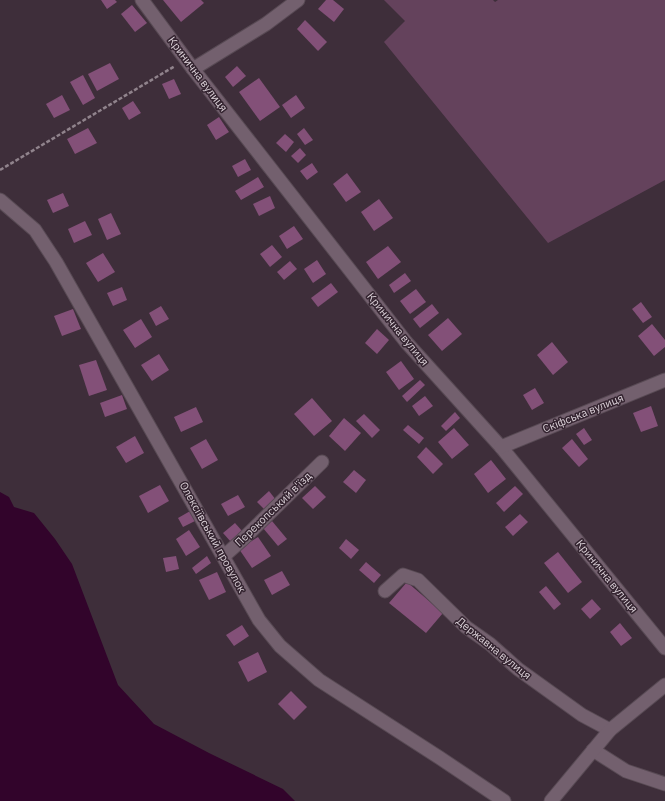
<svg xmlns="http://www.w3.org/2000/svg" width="665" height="801" font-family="'IBM Plex Sans',sans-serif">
<rect width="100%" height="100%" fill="#3e2e3a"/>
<!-- green -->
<path fill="#64425c" d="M 384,0 L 493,0 L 495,2 L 498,0 L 665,0 L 665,180 L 548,243 L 384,42 L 405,21 Z"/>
<!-- water -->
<path fill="#32042b" d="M 0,492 L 9,497 L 14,507 L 34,513 L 55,539 L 72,564 L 118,685 L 154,724 L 209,753 L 283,789 L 295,801 L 0,801 Z"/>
<!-- building -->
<g fill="#835078">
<path d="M 101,0 L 115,0 L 117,2 L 107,9 Z"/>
<path d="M 163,0 L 201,0 L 204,3 L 181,22 Z"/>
<path d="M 326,0 L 333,0 L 344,9 L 334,22 L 318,9 Z"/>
<path d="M 132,5 L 147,23 L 135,32 L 121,14 Z"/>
<path d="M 305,20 L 327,42 L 318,51 L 297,29 Z"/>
<path d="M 110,63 L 119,79 L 97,91 L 88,74 Z"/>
<path d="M 237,66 L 246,76 L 233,87 L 225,77 Z"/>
<path d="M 83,75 L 95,98 L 83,105 L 70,82 Z"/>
<path d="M 259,78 L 280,107 L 260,121 L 239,92 Z"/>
<path d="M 174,79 L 181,94 L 169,99 L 162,84 Z"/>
<path d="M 62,95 L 70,110 L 54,118 L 46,104 Z"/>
<path d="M 296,95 L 305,108 L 291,118 L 282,105 Z"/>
<path d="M 133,101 L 141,113 L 129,120 L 122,108 Z"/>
<path d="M 219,117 L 229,132 L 216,140 L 207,125 Z"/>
<path d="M 88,128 L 97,143 L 75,154 L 67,139 Z"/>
<path d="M 304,128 L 313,140 L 305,145 L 297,134 Z"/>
<path d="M 285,134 L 294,142 L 286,152 L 276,143 Z"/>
<path d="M 300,148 L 306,155 L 298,163 L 291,156 Z"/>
<path d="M 245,159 L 251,170 L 238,177 L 232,166 Z"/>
<path d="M 312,163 L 318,172 L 307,180 L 300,171 Z"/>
<path d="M 347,173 L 361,192 L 346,202 L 333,184 Z"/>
<path d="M 258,177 L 264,187 L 241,200 L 235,191 Z"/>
<path d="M 63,193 L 69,206 L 53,213 L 47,200 Z"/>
<path d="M 270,196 L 275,208 L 259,216 L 253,204 Z"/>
<path d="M 379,199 L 393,218 L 374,231 L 361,212 Z"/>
<path d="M 111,213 L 121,234 L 107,240 L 98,219 Z"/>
<path d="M 85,221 L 92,235 L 74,243 L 68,229 Z"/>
<path d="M 294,226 L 303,239 L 287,249 L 279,236 Z"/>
<path d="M 272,245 L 282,257 L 270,267 L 260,254 Z"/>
<path d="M 388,246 L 401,262 L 378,279 L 366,262 Z"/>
<path d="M 103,253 L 115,272 L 98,282 L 86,263 Z"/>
<path d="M 317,260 L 326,274 L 313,283 L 304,269 Z"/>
<path d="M 290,261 L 297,269 L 284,280 L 277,272 Z"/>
<path d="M 405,273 L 411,281 L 394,293 L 389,285 Z"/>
<path d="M 331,283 L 338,292 L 318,307 L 311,298 Z"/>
<path d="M 122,287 L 127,300 L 113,306 L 107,293 Z"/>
<path d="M 416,289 L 426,302 L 410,314 L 400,301 Z"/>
<path d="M 641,302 L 652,317 L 643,323 L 632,309 Z"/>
<path d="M 432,304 L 439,313 L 420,328 L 413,319 Z"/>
<path d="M 161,306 L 169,319 L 156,326 L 149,313 Z"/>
<path d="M 73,309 L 81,329 L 62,336 L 54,316 Z"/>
<path d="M 448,318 L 462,334 L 442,351 L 428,335 Z"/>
<path d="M 141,319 L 152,337 L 135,348 L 123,330 Z"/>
<path d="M 652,324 L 665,340 L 665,347 L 654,356 L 638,336 Z"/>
<path d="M 377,329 L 389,340 L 377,354 L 365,343 Z"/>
<path d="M 552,342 L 568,362 L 553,375 L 537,355 Z"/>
<path d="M 159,354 L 169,370 L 152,381 L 141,365 Z"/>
<path d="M 96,360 L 107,390 L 89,396 L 79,365 Z"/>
<path d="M 401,361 L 414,379 L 399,390 L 386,372 Z"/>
<path d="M 420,380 L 425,385 L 407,402 L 402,396 Z"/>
<path d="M 535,388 L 544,403 L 532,410 L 523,395 Z"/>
<path d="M 122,395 L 127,409 L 105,417 L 100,403 Z"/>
<path d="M 425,396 L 433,406 L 419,416 L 412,406 Z"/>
<path d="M 312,398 L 332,421 L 314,436 L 294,414 Z"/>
<path d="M 651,406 L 658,426 L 641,432 L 633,413 Z"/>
<path d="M 196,407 L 203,422 L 181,432 L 174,417 Z"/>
<path d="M 455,412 L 460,418 L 446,431 L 441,426 Z"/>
<path d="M 364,414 L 380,430 L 372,438 L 356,421 Z"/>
<path d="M 344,418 L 361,433 L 345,451 L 329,436 Z"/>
<path d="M 408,425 L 424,438 L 419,444 L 403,430 Z"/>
<path d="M 454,428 L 469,445 L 452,459 L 438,442 Z"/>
<path d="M 584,428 L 592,440 L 584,445 L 576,434 Z"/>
<path d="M 135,436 L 144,453 L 126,463 L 116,447 Z"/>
<path d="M 206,439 L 218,460 L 202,469 L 190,448 Z"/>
<path d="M 572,439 L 588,459 L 579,467 L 562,448 Z"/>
<path d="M 426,447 L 443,464 L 433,474 L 417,457 Z"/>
<path d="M 491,460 L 506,479 L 488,493 L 474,474 Z"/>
<path d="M 354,470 L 366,480 L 356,493 L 343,482 Z"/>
<path d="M 160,485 L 169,501 L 148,513 L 139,496 Z"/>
<path d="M 315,486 L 326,497 L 313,509 L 302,498 Z"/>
<path d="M 515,486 L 523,494 L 504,512 L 496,503 Z"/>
<path d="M 269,491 L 276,500 L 265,510 L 257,502 Z"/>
<path d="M 238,495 L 245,507 L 228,516 L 221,504 Z"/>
<path d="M 192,510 L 197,520 L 183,527 L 178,518 Z"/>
<path d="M 520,514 L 528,522 L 513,536 L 505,527 Z"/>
<path d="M 272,521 L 287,539 L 278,546 L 263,528 Z"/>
<path d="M 235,523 L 243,532 L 231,542 L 223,533 Z"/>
<path d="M 189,530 L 200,547 L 186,556 L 176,539 Z"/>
<path d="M 258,537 L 271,556 L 252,568 L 239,549 Z"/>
<path d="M 346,539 L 359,550 L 351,559 L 339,548 Z"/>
<path d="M 558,552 L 582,582 L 568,593 L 544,563 Z"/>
<path d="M 176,556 L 179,569 L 166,572 L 163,558 Z"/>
<path d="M 207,556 L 211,563 L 196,574 L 192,568 Z"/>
<path d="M 366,562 L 381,575 L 374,583 L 359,570 Z"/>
<path d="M 282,571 L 290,585 L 272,595 L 264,580 Z"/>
<path d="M 217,572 L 226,592 L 209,600 L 199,580 Z"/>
<path d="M 407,582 L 443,613 L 426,633 L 389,603 Z"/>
<path d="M 546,586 L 561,604 L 554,610 L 539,592 Z"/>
<path d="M 592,599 L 601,609 L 590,619 L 581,609 Z"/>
<path d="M 620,623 L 632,638 L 621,646 L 610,632 Z"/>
<path d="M 242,625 L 249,636 L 234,646 L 226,635 Z"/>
<path d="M 258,652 L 267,672 L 248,682 L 238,662 Z"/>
<path d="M 291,691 L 307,707 L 294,720 L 278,704 Z"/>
</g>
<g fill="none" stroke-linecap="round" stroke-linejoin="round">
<defs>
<g id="minor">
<path d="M 142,0 L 193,69 L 406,342 L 501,447 L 665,648"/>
<path d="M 193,69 L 266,24 L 298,0"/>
<path d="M 0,200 L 35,230 L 56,262 L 259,620 L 280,646 L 319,680 L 440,758 L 504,801"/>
<path d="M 501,447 L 665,380"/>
<path d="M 224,556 L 242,540 L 322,462"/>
<path d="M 385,591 L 403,575 L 418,580 L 466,627 L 490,644 L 518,669 L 582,715 L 610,730"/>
<path d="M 593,750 L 626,771 L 665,784"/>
<path d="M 551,801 L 610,730 L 665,685"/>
</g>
</defs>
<!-- minor casing -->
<use href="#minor" stroke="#584a54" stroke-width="15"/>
<!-- path -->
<path stroke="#90838c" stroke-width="2.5" stroke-dasharray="4 2" stroke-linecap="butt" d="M 0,170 L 175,66"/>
<!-- minor -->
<use href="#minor" stroke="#73606e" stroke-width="13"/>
</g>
<g text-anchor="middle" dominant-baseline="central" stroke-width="3" stroke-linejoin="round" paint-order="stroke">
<!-- street labels -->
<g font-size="11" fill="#dbd1d8" stroke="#342430">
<text transform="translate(198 74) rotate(53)">Кринична вулиця</text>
<text transform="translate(398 329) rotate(51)">Кринична вулиця</text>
<text transform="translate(583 413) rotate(-22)">Скіфська вулиця</text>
<text transform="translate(273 509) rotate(-44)">Перекопський в'їзд</text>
<text transform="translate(213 537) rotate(61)">Олексіївський провулок</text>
<text transform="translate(607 576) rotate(51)">Кринична вулиця</text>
<text transform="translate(494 648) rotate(39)">Державна вулиця</text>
</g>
</g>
</svg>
